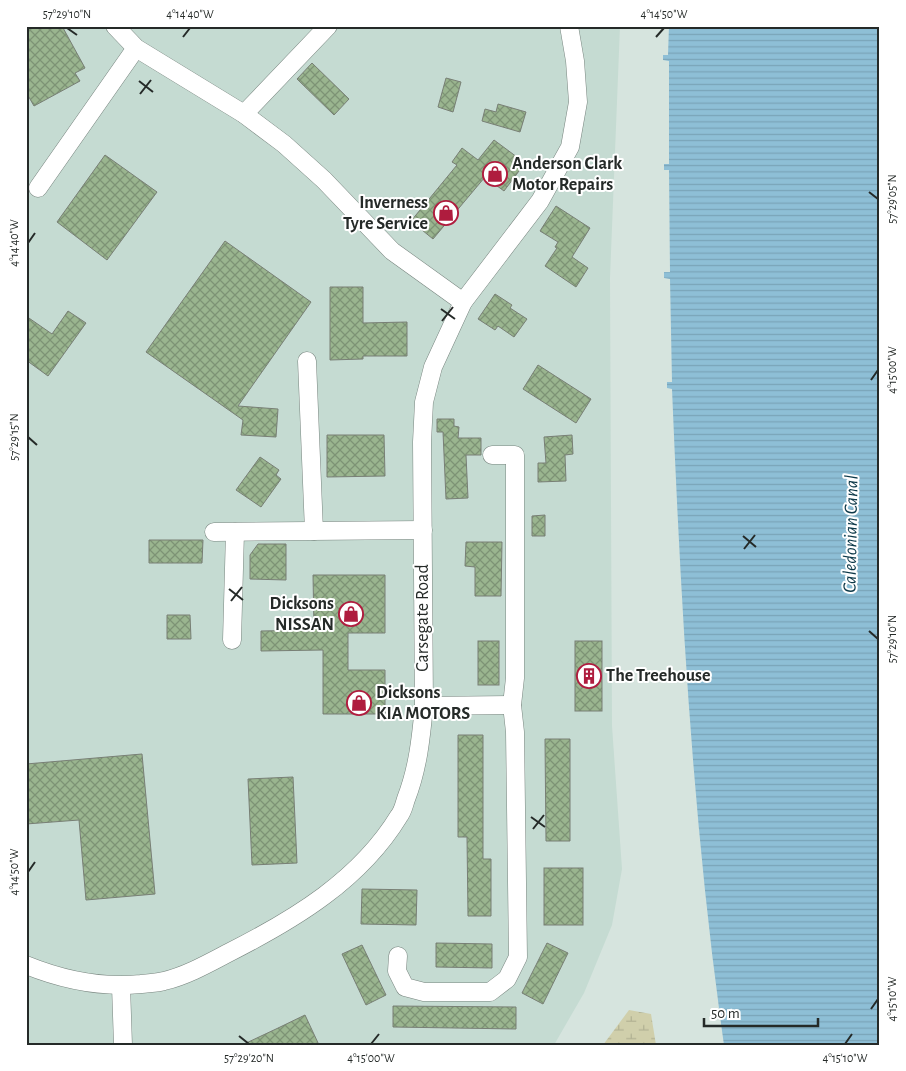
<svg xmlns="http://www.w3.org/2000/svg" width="906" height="1071" font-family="'Alegreya Sans',sans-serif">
<defs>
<pattern id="wetland-marsh" width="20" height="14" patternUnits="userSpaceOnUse" patternTransform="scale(1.25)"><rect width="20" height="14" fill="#d0cfab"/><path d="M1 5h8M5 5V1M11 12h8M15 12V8" fill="none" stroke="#b2b293"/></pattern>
<pattern id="water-rules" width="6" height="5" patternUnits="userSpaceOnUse" patternTransform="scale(1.25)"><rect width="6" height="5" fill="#8ebfd6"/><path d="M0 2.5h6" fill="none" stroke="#7aa4b8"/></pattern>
<pattern id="building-cross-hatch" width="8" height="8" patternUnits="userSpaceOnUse" patternTransform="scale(1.25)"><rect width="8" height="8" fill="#9ab58f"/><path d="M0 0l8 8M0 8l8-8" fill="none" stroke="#7d9375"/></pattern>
</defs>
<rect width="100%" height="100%" fill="#d6e4de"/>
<!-- built -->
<path fill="#c5dbd2" d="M 26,26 L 620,26 L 610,278 L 612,726 L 622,869 L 612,925 L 584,993 L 554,1045 L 26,1045 Z"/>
<!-- wetland -->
<path fill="url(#wetland-marsh)" d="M 629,1010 L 651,1014 L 656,1045 L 603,1045 Z"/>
<!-- water -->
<path fill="url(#water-rules)" d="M 669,26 L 880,26 L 880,1045 L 724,1045 C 693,827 681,608 672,389 L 667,388 L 667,382 L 672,382 L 670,279 L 664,278 L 664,272 L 670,272 L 669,170 L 664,170 L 664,164 L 669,164 L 669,61 L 663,60 L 663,55 L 668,55 Z"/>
<!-- building -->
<g fill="url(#building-cross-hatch)" stroke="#787f75">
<path d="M 26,26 L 62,26 L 85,68 L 75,73 L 80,81 L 34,106 L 26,92 Z"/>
<path d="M 312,63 L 349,99 L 334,115 L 297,79 Z"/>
<path d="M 446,78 L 461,82 L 453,112 L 438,107 Z"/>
<path d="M 498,104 L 526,112 L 520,132 L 482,121 L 485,109 L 496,112 Z"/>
<path d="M 494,140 L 525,163 L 504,191 L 485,177 L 433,239 L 411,221 L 457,165 L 452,162 L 462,148 L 478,160 Z"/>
<path d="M 105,155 L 157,192 L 107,260 L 57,222 Z"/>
<path d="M 556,206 L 590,228 L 572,257 L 588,268 L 576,287 L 545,266 L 557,248 L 555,247 L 558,242 L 540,231 Z"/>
<path d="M 225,241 L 311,302 L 238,406 L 278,409 L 276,437 L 241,435 L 243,420 L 146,352 Z"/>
<path d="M 330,287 L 363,287 L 363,323 L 407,322 L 407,356 L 363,356 L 363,359 L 330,360 Z"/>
<path d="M 495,294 L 512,305 L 510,308 L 527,319 L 514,337 L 498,326 L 495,330 L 478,319 Z"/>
<path d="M 68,311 L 86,323 L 48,376 L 26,360 L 26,316 L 52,334 Z"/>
<path d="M 538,365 L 591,399 L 576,423 L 523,389 Z"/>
<path d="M 437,419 L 454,419 L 454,426 L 459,427 L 458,438 L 481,438 L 481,455 L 466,455 L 468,498 L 446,499 L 443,432 L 437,432 Z"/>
<path d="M 327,435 L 384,435 L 385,476 L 327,477 Z"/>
<path d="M 572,435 L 573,454 L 565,455 L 566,481 L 538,482 L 538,463 L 546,463 L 544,437 Z"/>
<path d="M 260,457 L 279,470 L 276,475 L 281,479 L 261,507 L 236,490 Z"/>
<path d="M 545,515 L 545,536 L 532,536 L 532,516 Z"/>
<path d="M 149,540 L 203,540 L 202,563 L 149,563 Z"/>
<path d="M 466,542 L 502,542 L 501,596 L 475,596 L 475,567 L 465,566 Z"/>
<path d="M 258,544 L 286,544 L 286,580 L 250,579 L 250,555 Z"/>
<path d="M 313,575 L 385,575 L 385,633 L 348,633 L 348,670 L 385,670 L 385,714 L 323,714 L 323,650 L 261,651 L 261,631 L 314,630 Z"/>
<path d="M 167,615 L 190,615 L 191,639 L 167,639 Z"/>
<rect x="478" y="641" width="21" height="44"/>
<rect x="575" y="641" width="27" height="70"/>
<path d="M 458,735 L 483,735 L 483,859 L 491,859 L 491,916 L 468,916 L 467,837 L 458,837 Z"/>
<path d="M 545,739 L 570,739 L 570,841 L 546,841 Z"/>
<path d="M 142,754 L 155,894 L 86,900 L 79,820 L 26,824 L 26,764 Z"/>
<path d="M 293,777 L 297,863 L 252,865 L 248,779 Z"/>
<rect x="544" y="868" width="39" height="57"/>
<path d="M 362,889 L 417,890 L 416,925 L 361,924 Z"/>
<path d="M 436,943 L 492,944 L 492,968 L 436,967 Z"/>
<path d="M 547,943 L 568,953 L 543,1004 L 522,993 Z"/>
<path d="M 362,945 L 386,995 L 366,1005 L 342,954 Z"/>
<path d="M 393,1006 L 516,1007 L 516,1029 L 393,1027 Z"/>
<path d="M 305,1015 L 319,1045 L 242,1045 L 276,1029 Z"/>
</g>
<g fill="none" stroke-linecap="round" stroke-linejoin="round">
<defs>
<g id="minor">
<path d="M 115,26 L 136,48 L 244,114 L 284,144 L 324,180 L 392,251 L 463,302"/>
<path d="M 244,114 L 328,26"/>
<path d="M 38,188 L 136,48"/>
<path d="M 307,361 L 314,531"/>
<path d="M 214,532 L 423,530"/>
<path d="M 232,640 L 235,532"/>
<path d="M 424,706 L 512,705"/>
<path d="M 398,956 L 397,971 L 405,987 L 424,992 L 490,992 L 507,979 L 518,957 L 515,732 L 512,705 L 515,678 L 515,455 L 492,455"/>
<path d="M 26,965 C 63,980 101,988 141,984 C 148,983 157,983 164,981 C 186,976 209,963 230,952 C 295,919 360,880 399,816 C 403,811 404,805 406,799 C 418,768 421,738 424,706 L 422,442 L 424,402 L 433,367 L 463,302 L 540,201 L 570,147 L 578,102 L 575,61 L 569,26"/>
<path d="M 121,986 L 123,1045"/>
</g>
</defs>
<!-- minor casing -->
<use href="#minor" stroke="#78857f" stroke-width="19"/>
<!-- minor -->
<use href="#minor" stroke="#fff" stroke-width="18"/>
</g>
<!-- ticks -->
<path fill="none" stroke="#252a28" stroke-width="2" d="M 67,28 L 77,35M 183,37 L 190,28M 656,37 L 664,28M 139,81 L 153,92M 140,94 L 151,80M 869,192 L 878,199M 28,243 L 35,233M 441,309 L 455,319M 442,321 L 453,307M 871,380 L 878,370M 28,437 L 37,445M 743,536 L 756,547M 744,549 L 755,535M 229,589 L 243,600M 231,601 L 242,587M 869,631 L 878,639M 531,817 L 545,827M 533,829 L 544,815M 28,872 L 35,862M 871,1009 L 878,999M 239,1036 L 249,1044M 371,1044 L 379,1034M 845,1044 L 852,1034"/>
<!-- icons -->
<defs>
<symbol id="shop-ring" viewBox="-11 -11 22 22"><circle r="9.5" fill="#fff" stroke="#af1c3e" stroke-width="1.5"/><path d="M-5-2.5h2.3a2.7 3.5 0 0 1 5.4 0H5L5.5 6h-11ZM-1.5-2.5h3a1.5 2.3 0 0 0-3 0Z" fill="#af1c3e"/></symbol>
<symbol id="building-ring" viewBox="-11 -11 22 22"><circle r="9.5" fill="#fff" stroke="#af1c3e" stroke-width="1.5"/><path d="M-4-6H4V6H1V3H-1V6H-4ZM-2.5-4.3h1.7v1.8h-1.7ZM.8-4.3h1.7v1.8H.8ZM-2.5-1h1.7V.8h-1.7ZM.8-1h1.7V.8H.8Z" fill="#af1c3e"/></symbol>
</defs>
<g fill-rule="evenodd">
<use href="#shop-ring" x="481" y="160" width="28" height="28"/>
<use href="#shop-ring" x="432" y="199" width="28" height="28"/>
<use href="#shop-ring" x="337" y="600" width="28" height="28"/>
<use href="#building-ring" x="575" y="662" width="28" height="28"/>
<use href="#shop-ring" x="345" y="689" width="28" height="28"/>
</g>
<g text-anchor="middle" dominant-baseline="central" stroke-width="4" stroke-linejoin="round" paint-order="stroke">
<!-- poi labels -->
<g font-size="18" font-weight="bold" fill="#252a28" stroke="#fff" text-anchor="start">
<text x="512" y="164">Anderson Clark<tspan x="512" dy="21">Motor Repairs</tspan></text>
<text x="428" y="203" text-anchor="end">Inverness<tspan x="428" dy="21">Tyre Service</tspan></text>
<text x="334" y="604" text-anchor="end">Dicksons<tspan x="334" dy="21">NISSAN</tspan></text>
<text x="606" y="676">The Treehouse</text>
<text x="376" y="693">Dicksons<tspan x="376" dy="21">KIA MOTORS</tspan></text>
</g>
<!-- street labels -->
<g font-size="18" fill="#252a28" stroke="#fff">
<text transform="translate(423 618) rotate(-90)">Carsegate Road</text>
</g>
<!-- water labels -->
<g font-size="19" font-style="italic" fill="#0c3848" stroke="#fff">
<text transform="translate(851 534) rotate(-89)">Caledonian Canal</text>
</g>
</g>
<!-- border -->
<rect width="906" height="1071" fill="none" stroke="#ffffff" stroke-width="55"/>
<!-- scale -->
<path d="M704 1018v8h114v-8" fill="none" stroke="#252a28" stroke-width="2.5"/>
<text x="711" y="1018" font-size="15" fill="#252a28" stroke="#ffffff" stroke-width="4" paint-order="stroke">50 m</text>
<rect x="28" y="28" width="850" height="1016" fill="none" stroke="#252a28" stroke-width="2"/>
<g font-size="12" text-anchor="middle" fill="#252a28">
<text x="67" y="18">57°29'10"N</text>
<text x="190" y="18">4°14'40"W</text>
<text x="664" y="18">4°14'50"W</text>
<text transform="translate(892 199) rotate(-90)" y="4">57°29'05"N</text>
<text transform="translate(14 243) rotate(-90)" y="4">4°14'40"W</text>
<text transform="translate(892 370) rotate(-90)" y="4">4°15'00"W</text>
<text transform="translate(14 437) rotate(-90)" y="4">57°29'15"N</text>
<text transform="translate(892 639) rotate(-90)" y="4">57°29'10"N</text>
<text transform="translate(14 872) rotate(-90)" y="4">4°14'50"W</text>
<text transform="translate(892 999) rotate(-90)" y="4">4°15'10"W</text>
<text x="249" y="1062">57°29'20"N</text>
<text x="371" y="1062">4°15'00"W</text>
<text x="845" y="1062">4°15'10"W</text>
</g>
</svg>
